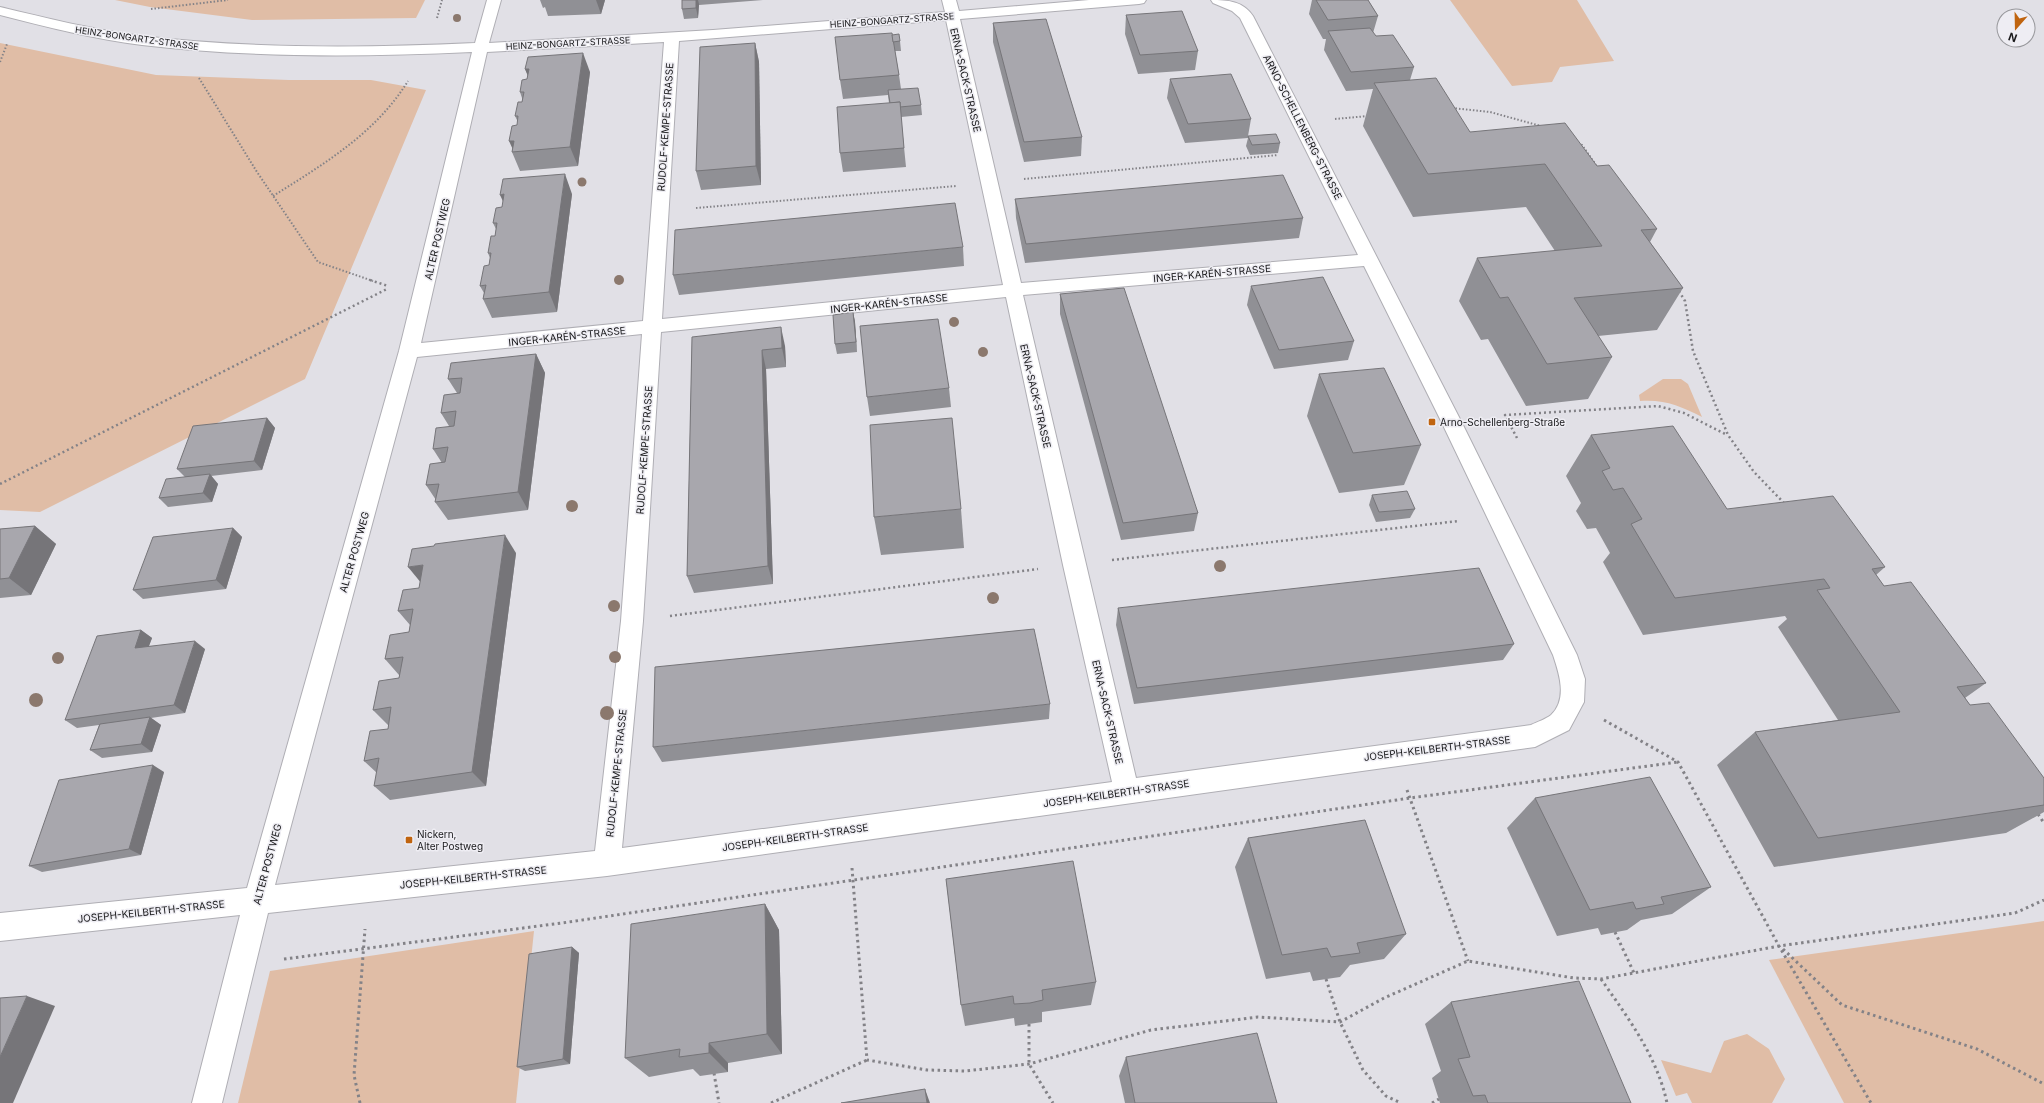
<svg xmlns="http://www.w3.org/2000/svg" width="2044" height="1103" font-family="Inter,sans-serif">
<rect width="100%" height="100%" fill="#e1e0e6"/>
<!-- green -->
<g fill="#e0bda6">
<path d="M 115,0 L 425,0 L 416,18 L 252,20 L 150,7 Z"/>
<path d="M 1450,0 L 1577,0 L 1614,61 L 1560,67 L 1552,82 L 1512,86 Z"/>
<path d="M 0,43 L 156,75 L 289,80 L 371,80 L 426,90 L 305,379 L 40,512 L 0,510 Z"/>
<path d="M 1663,379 L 1681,379 L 1688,384 L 1702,417 C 1681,406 1664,399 1640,401 L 1639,395 Z"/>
<path d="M 2044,921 L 2044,1103 L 1844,1103 L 1769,960 Z"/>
<path d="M 534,931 L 516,1103 L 238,1103 L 270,971 Z"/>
<path d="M 1747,1034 L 1769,1049 L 1785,1079 L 1772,1103 L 1692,1103 L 1687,1093 L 1676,1096 L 1661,1060 L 1711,1073 L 1724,1041 Z"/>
</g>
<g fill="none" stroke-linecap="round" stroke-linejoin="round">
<defs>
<path id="minor" d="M 487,0 L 501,0 L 489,43 L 713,30 L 945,12 L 942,0 L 956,0 L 959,11 L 1089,0 L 1146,0 L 1144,3 L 1139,4 L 960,19 L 1021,283 L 1358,255 L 1240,18 L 1232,11 L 1213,3 L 1211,0 C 1228,0 1243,1 1253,16 L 1461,421 L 1577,655 L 1585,679 L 1584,702 L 1569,730 L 1535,747 L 607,876 L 268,913 L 222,1103 L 192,1103 L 240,915 L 0,941 L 0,913 L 247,888 L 399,351 L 472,52 C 362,57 252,58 142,45 C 94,39 47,27 0,15 L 0,7 C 47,18 94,30 142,36 C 253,49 364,48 475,43 ZM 946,20 L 1003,285 L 662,319 L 679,41 ZM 664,42 L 643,321 L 421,343 L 487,52 ZM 1364,266 L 1441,421 L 1553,655 C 1559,673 1568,699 1551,715 C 1546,719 1537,722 1531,725 L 1136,778 L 1023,295 ZM 1006,297 L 1063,565 L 1112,782 L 622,848 L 643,621 L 661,332 ZM 642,334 L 621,621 L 595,851 L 275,885 L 417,357 Z"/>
</defs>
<!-- minor casing -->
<use href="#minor" stroke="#afaeb4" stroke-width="2"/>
<!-- path-far2 -->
<g stroke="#838287" stroke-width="2" stroke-dasharray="1.5 2" stroke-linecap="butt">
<path d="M 151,9 L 228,0"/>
<path d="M 437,18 L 442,0"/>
<path d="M 0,62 L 7,44"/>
<path d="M 199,78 L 257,172 L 318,262 L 373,281"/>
<path d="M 1452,108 L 1490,112 L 1541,126"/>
<path d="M 1335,119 L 1368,116"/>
<path d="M 1578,143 L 1582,145 L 1596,165"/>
<path d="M 1024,179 L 1278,155"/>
<path d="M 273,196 C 324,164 376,133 408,81"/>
<path d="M 696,208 L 956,186"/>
</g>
<!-- path-far1 -->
<g stroke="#838287" stroke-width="2.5" stroke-dasharray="2 3" stroke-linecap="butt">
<path d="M 370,280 L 388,286"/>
<path d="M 1679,291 L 1685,301 L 1693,351 L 1728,435 L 1754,472 L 1785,504"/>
<path d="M 1517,438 L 1505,415 L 1658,406 L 1684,413 L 1727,435"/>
<path d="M 0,484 L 387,289"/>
<path d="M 1112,560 L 1459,521"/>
<path d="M 670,616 L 1038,569"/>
</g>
<!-- path -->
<g stroke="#838287" stroke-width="3" stroke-dasharray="2.5 3.5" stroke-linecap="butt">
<path d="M 1604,720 L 1678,762 L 1779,946 L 1871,1103"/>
<path d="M 1407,790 L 1468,961"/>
<path d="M 2038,814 L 2044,823"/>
<path d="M 852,868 L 867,1060 L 927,1070 L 965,1071 L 1029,1064 L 1151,1030 L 1258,1017 L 1340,1022 L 1384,998 L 1468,961 L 1574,978 L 1601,979 L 1779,946 L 2015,913 L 2044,900"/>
<path d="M 1615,932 L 1634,973"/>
<path d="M 1783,949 L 1842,1005 L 1977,1049 L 2044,1084"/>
<path d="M 284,959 L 562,923 L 1410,798 L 1678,762"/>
<path d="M 1326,979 L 1340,1022 L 1363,1070 L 1386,1096 L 1401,1103"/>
<path d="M 1601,979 C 1628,1018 1657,1056 1667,1103"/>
<path d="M 1029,1024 L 1029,1064 L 1053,1103"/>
<path d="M 714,1073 L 719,1103"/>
<path d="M 360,1103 L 354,1075 L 365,929"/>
<path d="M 771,1103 L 867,1060"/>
<path d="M 1432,1103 L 1439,1099"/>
</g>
<!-- minor -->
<use href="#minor" fill="#fff" fill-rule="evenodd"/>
</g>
<!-- trees -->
<g fill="#8b786d">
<circle cx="457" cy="18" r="4"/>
<circle cx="582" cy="182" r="4.5"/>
<circle cx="619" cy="280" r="5"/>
<circle cx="954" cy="322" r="5"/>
<circle cx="983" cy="352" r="5"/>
<circle cx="572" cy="506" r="6"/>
<circle cx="1220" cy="566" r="6"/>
<circle cx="993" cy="598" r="6"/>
<circle cx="614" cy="606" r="6"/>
<circle cx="615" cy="657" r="6"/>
<circle cx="58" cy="658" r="6"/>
<circle cx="36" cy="700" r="7"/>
<circle cx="607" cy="713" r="7"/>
</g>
<!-- wall -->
<g fill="#909095">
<path d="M 540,0 L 605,0 L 601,14 L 548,16 L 545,7 L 543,8 Z"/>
<path d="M 682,0 L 763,0 L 699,5 L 698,18 L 684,19 L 682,9 Z"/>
<path d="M 1312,0 L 1368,0 L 1378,16 L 1373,33 L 1376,36 L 1414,67 L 1410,80 L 1470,132 L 1597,166 L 1657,229 L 1650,242 L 1683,288 L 1657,330 L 1598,336 L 1612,357 L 1588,399 L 1526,406 L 1488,339 L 1481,340 L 1459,301 L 1477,258 L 1555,251 L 1526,207 L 1413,217 L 1363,126 L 1373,89 L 1346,91 L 1324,50 L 1326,39 L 1323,39 L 1309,14 Z"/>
<path d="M 1126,15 L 1198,51 L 1195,70 L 1138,74 L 1125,34 Z"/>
<path d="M 993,23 L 1082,137 L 1081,156 L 1024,162 L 993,42 Z"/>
<path d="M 892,35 L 900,41 L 901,51 L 895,51 L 899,75 L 901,89 L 921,105 L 922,115 L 901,117 L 906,167 L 843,172 L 840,153 L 889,103 L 888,95 L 843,99 L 840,80 Z"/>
<path d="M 755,43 L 759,62 L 761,185 L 701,190 L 696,171 Z"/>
<path d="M 525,69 L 590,72 L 578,166 L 520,171 L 512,152 L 518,122 L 515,116 L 522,102 L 522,98 L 520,92 L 527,79 L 528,75 Z"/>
<path d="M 1170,79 L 1251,119 L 1248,136 L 1280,143 L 1278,153 L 1250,155 L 1246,146 L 1248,138 L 1185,143 L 1167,98 Z"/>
<path d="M 572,194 L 557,312 L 492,318 L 483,299 L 484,293 L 480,286 L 489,265 L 490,258 L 488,253 L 495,236 L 496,229 L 493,223 L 502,207 Z"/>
<path d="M 1015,199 L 1303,218 L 1299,238 L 1025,263 L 1016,218 Z"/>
<path d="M 963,247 L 964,266 L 679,295 L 673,275 Z"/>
<path d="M 1251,286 L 1354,341 L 1348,360 L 1274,369 L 1247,305 Z"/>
<path d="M 1060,294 L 1198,513 L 1194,531 L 1121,540 L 1060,314 Z"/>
<path d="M 853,312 L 855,322 L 857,352 L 837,354 L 835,344 Z"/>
<path d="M 692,337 L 785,346 L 786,367 L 766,369 L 773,584 L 694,593 L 687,576 Z"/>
<path d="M 536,354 L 545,373 L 528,510 L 448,520 L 435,502 L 436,500 L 426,485 L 442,463 L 433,449 L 449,426 L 441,413 L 457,393 L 448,379 Z"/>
<path d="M 1319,374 L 1421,445 L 1404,485 L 1339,493 L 1307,416 Z"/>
<path d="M 949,388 L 951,407 L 870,416 L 867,397 Z"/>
<path d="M 267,418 L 275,428 L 262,470 L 211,476 L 218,484 L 212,502 L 168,507 L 159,498 L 185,477 L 177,469 Z"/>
<path d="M 1591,435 L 1727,509 L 1885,567 L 1876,575 L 1884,586 L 1986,683 L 1965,698 L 1970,705 L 2044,778 L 2044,812 L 2006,833 L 1774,867 L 1717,765 L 1755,732 L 1838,720 L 1778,627 L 1787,619 L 1785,616 L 1643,635 L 1603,562 L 1610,553 L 1596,528 L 1587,529 L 1576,511 L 1581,503 L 1566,476 Z"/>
<path d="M 1372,495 L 1415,509 L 1410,518 L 1376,522 L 1369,505 Z"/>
<path d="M 961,509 L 964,548 L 881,555 L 874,517 Z"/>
<path d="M 35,526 L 56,544 L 31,595 L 0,598 L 0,529 Z"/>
<path d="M 233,528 L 242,537 L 226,589 L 143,599 L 133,590 Z"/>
<path d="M 516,553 L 486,786 L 390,800 L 374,786 L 377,773 L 364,761 L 388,729 L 388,725 L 373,710 L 399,678 L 399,675 L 385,659 L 409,632 L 410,625 L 398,611 L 419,588 Z"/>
<path d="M 1118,608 L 1514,644 L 1503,660 L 1134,704 L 1116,625 Z"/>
<path d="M 141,630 L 152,638 L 149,646 L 205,649 L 185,713 L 151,718 L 161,725 L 152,752 L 102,758 L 90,750 L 99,725 L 77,728 L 65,720 Z"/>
<path d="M 1050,704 L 1049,719 L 662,762 L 653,747 Z"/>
<path d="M 164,772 L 141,855 L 42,872 L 29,866 Z"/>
<path d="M 1535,798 L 1711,887 L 1672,914 L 1641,920 L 1627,930 L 1601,935 L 1598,928 L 1557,936 L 1507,828 Z"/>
<path d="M 1248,838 L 1406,934 L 1384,959 L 1350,965 L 1340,977 L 1313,981 L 1310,972 L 1266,979 L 1235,867 Z"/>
<path d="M 946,879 L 1096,982 L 1091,1005 L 1042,1012 L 1042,1022 L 1029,1024 L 1015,1026 L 1014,1018 L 965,1026 L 961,1005 Z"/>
<path d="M 765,904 L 779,930 L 782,1054 L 728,1063 L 728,1072 L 700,1076 L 693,1069 L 649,1077 L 625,1058 Z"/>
<path d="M 572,947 L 579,953 L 570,1064 L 525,1071 L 517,1067 Z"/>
<path d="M 1451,1002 L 1631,1103 L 1440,1103 L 1432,1078 L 1441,1071 L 1425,1024 Z"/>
<path d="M 1126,1057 L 1277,1103 L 1125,1103 L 1119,1076 Z"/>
</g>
<!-- shaded-wall -->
<g fill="#767579">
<path d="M 596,0 L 605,0 L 601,14 Z"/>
<path d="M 696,0 L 698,0 L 699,4 L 698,18 L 696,8 Z"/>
<path d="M 755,43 L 759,62 L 761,185 L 756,166 Z"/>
<path d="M 583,53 L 590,72 L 578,166 L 570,147 Z"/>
<path d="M 525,69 L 529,69 L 533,89 Z"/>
<path d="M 509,141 L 514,141 L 514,152 Z"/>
<path d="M 565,174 L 572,194 L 557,312 L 549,292 Z"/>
<path d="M 504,194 L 509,214 L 500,195 Z"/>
<path d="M 853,312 L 855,322 L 857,352 Z"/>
<path d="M 781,327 L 785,346 L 786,367 L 782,348 Z"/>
<path d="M 762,350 L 766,369 L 773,584 L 768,566 Z"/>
<path d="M 536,354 L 545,373 L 528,510 L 518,492 Z"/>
<path d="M 267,418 L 275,428 L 262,470 L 254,461 Z"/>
<path d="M 210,474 L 218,484 L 212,502 L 203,493 Z"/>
<path d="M 35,526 L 56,544 L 31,595 L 9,578 Z"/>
<path d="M 233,528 L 242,537 L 226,589 L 216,580 Z"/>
<path d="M 505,535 L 516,553 L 486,786 L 472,772 Z"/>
<path d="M 423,565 L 422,584 L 408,567 Z"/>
<path d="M 141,630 L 152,638 L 145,656 L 135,648 Z"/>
<path d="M 195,641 L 205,649 L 185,713 L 174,705 Z"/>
<path d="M 150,717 L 161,725 L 152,752 L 141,744 Z"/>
<path d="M 153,765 L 164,772 L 141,855 L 129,849 Z"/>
<path d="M 765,904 L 779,930 L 782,1054 L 767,1034 Z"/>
<path d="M 572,947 L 579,953 L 570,1064 L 563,1059 Z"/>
<path d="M 27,996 L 55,1006 L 13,1103 L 0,1103 L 0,1057 Z"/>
<path d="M 709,1043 L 728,1063 L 728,1072 L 709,1053 Z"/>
<path d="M 925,1089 L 930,1103 L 927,1103 Z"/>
</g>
<!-- building -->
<g fill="#a8a7ad" stroke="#767579">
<path d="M 682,0 L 696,0 L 696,8 L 682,9 Z"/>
<path d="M 1316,0 L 1368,0 L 1378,16 L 1328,20 Z"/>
<path d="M 1182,11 L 1198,51 L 1140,55 L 1126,15 Z"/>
<path d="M 1046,19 L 1082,137 L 1024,142 L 993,23 Z"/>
<path d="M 1370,28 L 1376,36 L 1393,35 L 1414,67 L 1351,72 L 1328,31 Z"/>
<path d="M 892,33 L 899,75 L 840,80 L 835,37 Z"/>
<path d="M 899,34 L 900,41 L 893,42 L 892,35 Z"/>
<path d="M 755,43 L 756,166 L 696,171 L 700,47 Z"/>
<path d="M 583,53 L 570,147 L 512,152 L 514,141 L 509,141 L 512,126 L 517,125 L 518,116 L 515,116 L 518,102 L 522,102 L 524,92 L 520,92 L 522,80 L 527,79 L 529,69 L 525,69 L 528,57 Z"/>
<path d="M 1231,74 L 1251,119 L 1188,124 L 1170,79 Z"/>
<path d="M 1436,78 L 1470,132 L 1565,123 L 1597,166 L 1609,165 L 1657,229 L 1641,230 L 1683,288 L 1574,298 L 1612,357 L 1547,364 L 1508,297 L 1500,298 L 1477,258 L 1602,246 L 1545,164 L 1428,174 L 1374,83 Z"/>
<path d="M 918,88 L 921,105 L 900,107 L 900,102 L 890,103 L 888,90 Z"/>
<path d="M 900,102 L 904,148 L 840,153 L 837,107 Z"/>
<path d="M 1276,134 L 1280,143 L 1252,145 L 1248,136 Z"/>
<path d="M 565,174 L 549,292 L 483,299 L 486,285 L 480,286 L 484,266 L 489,265 L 491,253 L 488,253 L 491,236 L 495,236 L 497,223 L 493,223 L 496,208 L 502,207 L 504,194 L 500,195 L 503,179 Z"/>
<path d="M 1283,175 L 1303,218 L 1026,244 L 1015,199 Z"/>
<path d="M 955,203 L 963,247 L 673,275 L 675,230 Z"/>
<path d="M 1323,277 L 1354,341 L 1279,350 L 1251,286 Z"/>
<path d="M 1124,288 L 1198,513 L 1123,523 L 1060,294 Z"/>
<path d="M 853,312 L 856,342 L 835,344 L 833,315 Z"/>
<path d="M 938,319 L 949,388 L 867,397 L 860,326 Z"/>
<path d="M 781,327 L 782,348 L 762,350 L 768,566 L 687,576 L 692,337 Z"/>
<path d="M 536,354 L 518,492 L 435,502 L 439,484 L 426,485 L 430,464 L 445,462 L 448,447 L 433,449 L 436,428 L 454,426 L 456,411 L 441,413 L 444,395 L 460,393 L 462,378 L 448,379 L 451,363 Z"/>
<path d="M 1384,368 L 1421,445 L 1353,453 L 1319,374 Z"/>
<path d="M 267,418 L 254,461 L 177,469 L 193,426 Z"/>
<path d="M 952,418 L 961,509 L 874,517 L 870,425 Z"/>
<path d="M 1673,426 L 1727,509 L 1833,496 L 1885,567 L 1872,569 L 1884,586 L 1911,582 L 1986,683 L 1957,687 L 1970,705 L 1989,703 L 2044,778 L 2044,805 L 1818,838 L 1755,732 L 1900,712 L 1817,590 L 1830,588 L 1824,579 L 1675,598 L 1631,524 L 1642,519 L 1623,488 L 1613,490 L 1602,471 L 1610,468 L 1591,435 Z"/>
<path d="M 210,474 L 203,493 L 159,498 L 166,479 Z"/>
<path d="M 1407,491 L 1415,509 L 1379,512 L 1372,495 Z"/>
<path d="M 35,526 L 9,578 L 0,579 L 0,529 Z"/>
<path d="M 233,528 L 216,580 L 133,590 L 153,537 Z"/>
<path d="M 505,535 L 472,772 L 374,786 L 379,758 L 364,761 L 370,731 L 388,729 L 391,707 L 373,710 L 379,681 L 399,678 L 403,657 L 385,659 L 390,635 L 409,632 L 413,609 L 398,611 L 403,590 L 419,588 L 423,565 L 408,567 L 412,549 L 434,546 L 435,544 Z"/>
<path d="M 1479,568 L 1514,644 L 1137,688 L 1118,608 Z"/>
<path d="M 1034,629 L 1050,704 L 653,747 L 655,667 Z"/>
<path d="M 141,630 L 135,648 L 195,641 L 174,705 L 65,720 L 97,636 Z"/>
<path d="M 150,717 L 141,744 L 90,750 L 100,724 Z"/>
<path d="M 153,765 L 129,849 L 29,866 L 59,780 Z"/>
<path d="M 1650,777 L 1711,887 L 1661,897 L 1664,904 L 1636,909 L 1633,902 L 1590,910 L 1535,798 Z"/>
<path d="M 1365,820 L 1406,934 L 1357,943 L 1360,953 L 1331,957 L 1327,948 L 1282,955 L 1248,838 Z"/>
<path d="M 1073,861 L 1096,982 L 1042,990 L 1043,1000 L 1030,1003 L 1014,1004 L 1013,996 L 961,1005 L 946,879 Z"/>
<path d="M 765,904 L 767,1034 L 709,1043 L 709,1053 L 679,1057 L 680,1049 L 625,1058 L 631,924 Z"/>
<path d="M 572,947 L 563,1059 L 517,1067 L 529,954 Z"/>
<path d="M 1579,981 L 1631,1103 L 1488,1103 L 1485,1095 L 1473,1096 L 1458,1059 L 1470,1057 L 1451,1002 Z"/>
<path d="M 27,996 L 0,1057 L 0,998 Z"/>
<path d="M 1257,1033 L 1277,1103 L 1135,1103 L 1126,1057 Z"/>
<path d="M 925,1089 L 927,1103 L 841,1103 Z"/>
</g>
<!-- markers -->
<g fill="#c0640f" stroke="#eeedf3" stroke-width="1.5">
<rect x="1428" y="418" width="8" height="8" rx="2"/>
<rect x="405" y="836" width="8" height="8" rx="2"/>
</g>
<g text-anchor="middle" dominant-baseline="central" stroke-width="3" stroke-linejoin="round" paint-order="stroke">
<!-- far-street labels -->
<g font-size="9" fill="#18181a" stroke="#eeedf3">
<text transform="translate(892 20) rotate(-4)">HEINZ-BONGARTZ-STRASSE</text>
<text transform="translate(137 38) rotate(8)">HEINZ-BONGARTZ-STRASSE</text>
<text transform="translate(568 43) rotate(-3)">HEINZ-BONGARTZ-STRASSE</text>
</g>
<!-- street labels -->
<g font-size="10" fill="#18181a" stroke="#eeedf3">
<text transform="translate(966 80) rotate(77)">ERNA-SACK-STRASSE</text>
<text transform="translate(665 127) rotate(-86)">RUDOLF-KEMPE-STRASSE</text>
<text transform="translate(1303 127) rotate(63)">ARNO-SCHELLENBERG-STRASSE</text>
<text transform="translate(437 239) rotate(-77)">ALTER POSTWEG</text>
<text transform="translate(1212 273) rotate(-5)">INGER-KARÉN-STRASSE</text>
<text transform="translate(889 303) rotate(-6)">INGER-KARÉN-STRASSE</text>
<text transform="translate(567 336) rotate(-6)">INGER-KARÉN-STRASSE</text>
<text transform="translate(1036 396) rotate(77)">ERNA-SACK-STRASSE</text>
<text transform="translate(644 450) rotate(-86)">RUDOLF-KEMPE-STRASSE</text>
<text transform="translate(354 552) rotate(-74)">ALTER POSTWEG</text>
<text transform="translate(1108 712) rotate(77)">ERNA-SACK-STRASSE</text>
<text transform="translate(1437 748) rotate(-7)">JOSEPH-KEILBERTH-STRASSE</text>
<text transform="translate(616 773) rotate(-84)">RUDOLF-KEMPE-STRASSE</text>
<text transform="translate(1116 793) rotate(-8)">JOSEPH-KEILBERTH-STRASSE</text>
<text transform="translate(795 837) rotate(-8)">JOSEPH-KEILBERTH-STRASSE</text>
<text transform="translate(267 864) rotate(-75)">ALTER POSTWEG</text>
<text transform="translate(473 877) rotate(-6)">JOSEPH-KEILBERTH-STRASSE</text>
<text transform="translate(151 911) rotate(-6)">JOSEPH-KEILBERTH-STRASSE</text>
</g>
<!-- poi labels -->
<g font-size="10" fill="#18181a" stroke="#eeedf3" text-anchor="start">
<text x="1440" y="422">Arno-Schellenberg-Straße</text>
<text x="417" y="834">Nickern,<tspan x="417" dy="12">Alter Postweg</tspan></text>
</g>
</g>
<!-- north arrow -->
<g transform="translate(2016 28) rotate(200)"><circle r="19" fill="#eeedf3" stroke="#98989c"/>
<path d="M0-3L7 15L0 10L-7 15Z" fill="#c0640f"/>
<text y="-6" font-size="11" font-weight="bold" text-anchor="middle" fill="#18181a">N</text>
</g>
</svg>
